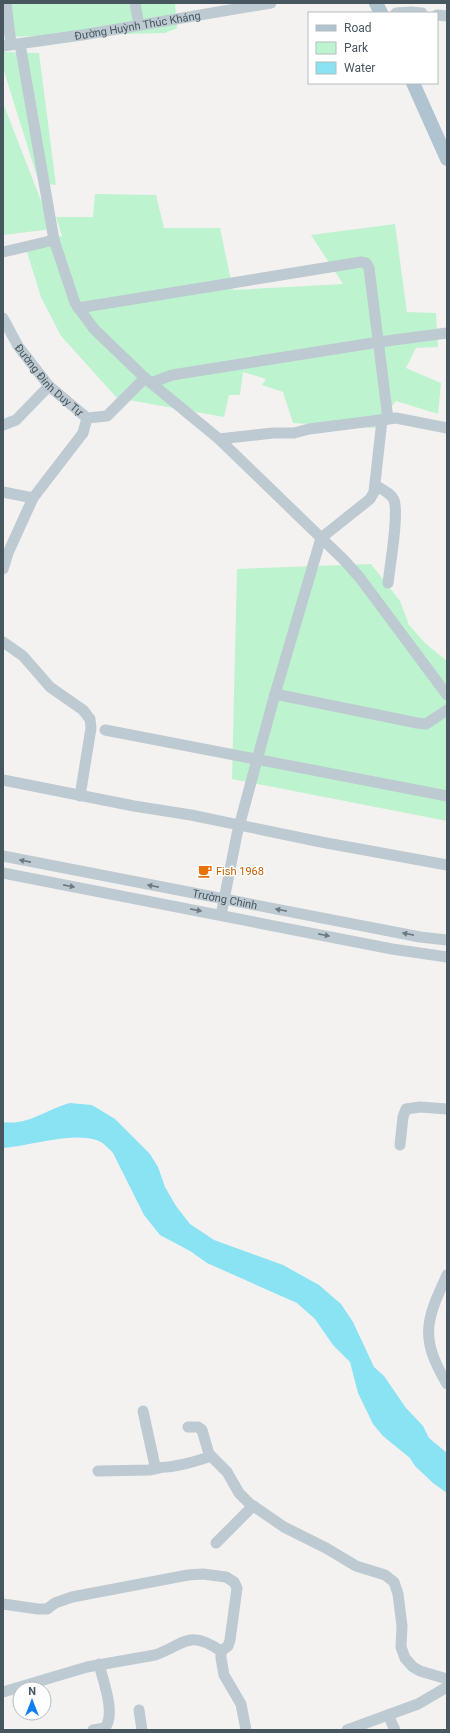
<svg xmlns="http://www.w3.org/2000/svg" width="450" height="1733" font-family="Roboto,sans-serif">
<rect width="100%" height="100%" fill="#f4f1f1"/>
<!-- green -->
<g fill="#bef3d0">
<path d="M 3,3 L 175,3 L 177,28 L 165,33 L 3,37 Z"/>
<path d="M 3,52 L 39,53 L 56,185 L 39,183 L 3,68 Z"/>
<path d="M 3,103 L 52,229 L 3,235 Z"/>
<path d="M 95,194 L 156,195 L 164,228 L 220,228 L 233,290 L 343,284 L 311,235 L 395,224 L 407,312 L 436,313 L 438,347 L 416,348 L 406,368 L 441,383 L 438,414 L 396,401 L 375,428 L 293,423 L 283,392 L 262,385 L 266,379 L 243,372 L 240,395 L 229,395 L 224,417 L 117,398 L 61,336 L 41,297 L 27,252 L 40,239 L 62,236 L 56,217 L 93,217 Z"/>
<path d="M 371,564 L 400,601 L 409,625 L 425,643 L 447,661 L 447,821 L 232,779 L 237,569 Z"/>
</g>
<!-- water -->
<path fill="#89e3f2" d="M 70,1103 L 92,1105 L 115,1119 L 150,1154 L 158,1167 L 165,1187 L 176,1206 L 190,1224 L 214,1240 L 283,1265 L 319,1285 L 341,1304 L 353,1322 L 374,1367 L 384,1376 L 406,1408 L 423,1426 L 429,1438 L 447,1453 L 447,1493 L 433,1483 L 415,1466 L 410,1458 L 383,1436 L 373,1424 L 358,1393 L 350,1362 L 333,1345 L 315,1319 L 297,1303 L 207,1263 L 190,1251 L 160,1235 L 144,1215 L 113,1153 C 109,1149 105,1144 99,1141 C 72,1131 31,1146 3,1148 L 3,1122 C 28,1126 47,1109 70,1103 Z"/>
<g fill="none" stroke-linecap="round" stroke-linejoin="round">
<!-- minor -->
<g stroke="#becad1" stroke-width="11">
<path d="M 6,3 L 11,44"/>
<path d="M 135,3 L 139,25"/>
<path d="M 396,13 L 411,12 L 422,13"/>
<path d="M 437,15 L 447,16"/>
<path d="M 20,44 L 54,240 L 75,303 L 94,329 L 145,378 L 219,439 L 345,561 L 360,578 L 447,695"/>
<path id="s1" d="M 3,46 L 82,35 L 271,3"/>
<path d="M 3,252 L 54,240"/>
<path d="M 78,308 L 361,262 L 366,263 L 369,268 L 388,419"/>
<path id="s2" d="M 3,318 L 18,346 L 49,386 L 87,418"/>
<path d="M 151,383 L 172,375 L 379,342 L 447,333"/>
<path d="M 87,418 L 107,416 L 145,378"/>
<path d="M 3,425 L 16,420 L 49,386"/>
<path d="M 219,439 L 273,433 L 294,433 L 309,429 L 396,418 L 447,428"/>
<path d="M 375,485 C 381,489 391,493 394,500 C 399,514 390,566 388,583"/>
<path d="M 3,492 L 33,498"/>
<path d="M 3,569 L 8,553 L 33,498 L 83,433 L 87,418"/>
<path d="M 3,642 L 23,656 L 50,687 L 83,710 L 90,719 L 91,728 L 80,796"/>
<path d="M 275,694 L 417,723 L 426,724 L 447,710"/>
<path d="M 105,730 L 447,796"/>
<path d="M 3,780 L 134,806 L 191,815 L 321,842 L 447,865"/>
<path id="s3" d="M 3,856 L 420,937 L 447,940"/>
<path d="M 3,873 L 392,949 L 447,957"/>
<path d="M 221,915 L 237,834 L 257,760 L 275,694 L 321,538 L 370,499 L 374,492 L 382,420"/>
<path d="M 400,1145 L 403,1117 L 406,1109 L 420,1107 L 447,1109"/>
<path d="M 447,1275 C 425,1322 420,1338 447,1384"/>
<path d="M 143,1411 L 155,1466 C 164,1471 201,1460 211,1456"/>
<path d="M 188,1427 L 198,1427 L 202,1430 L 209,1454 L 227,1472 L 239,1493 L 249,1503 L 284,1527 L 326,1548 L 356,1566 L 385,1575 L 394,1582 L 398,1594 L 402,1626 L 401,1647 L 405,1658 L 413,1667 L 420,1671 L 447,1679"/>
<path d="M 98,1471 L 149,1470 L 159,1468"/>
<path d="M 216,1543 L 253,1506"/>
<path d="M 3,1604 L 38,1609 L 47,1609 L 55,1603 L 72,1597 L 188,1575 L 203,1574 L 226,1577 L 234,1582 L 237,1588 L 230,1640 L 228,1646 L 221,1651"/>
<path d="M 3,1692 L 87,1667 L 155,1655 C 185,1644 189,1629 221,1651 L 221,1658 L 224,1675 L 241,1704 L 246,1730"/>
<path d="M 139,1710 L 142,1730"/>
<path d="M 388,1715 L 395,1730"/>
<path d="M 93,1730 L 105,1728 C 116,1713 103,1681 99,1664"/>
<path d="M 347,1730 L 418,1704 L 447,1687"/>
</g>
<!-- major -->
<g stroke="#b0c3d1" stroke-width="14">
<path d="M 376,3 L 381,13"/>
<path d="M 413,83 L 447,159"/>
</g>
</g>
<!-- one-way arrows -->
<defs><path id="oneway-solid" d="M-6-.8H1V-3.2L6.5 0L1 3.2V.8H-6Z"/></defs>
<g fill="#6b7982">
<use href="#oneway-solid" transform="translate(25 861) rotate(-169)"/>
<use href="#oneway-solid" transform="translate(69 886) rotate(11)"/>
<use href="#oneway-solid" transform="translate(153 886) rotate(-169)"/>
<use href="#oneway-solid" transform="translate(196 910) rotate(11)"/>
<use href="#oneway-solid" transform="translate(281 910) rotate(-169)"/>
<use href="#oneway-solid" transform="translate(408 934) rotate(-169)"/>
<use href="#oneway-solid" transform="translate(324 935) rotate(11)"/>
</g>
<!-- icons -->
<defs>
<symbol id="cafe-bare" viewBox="-9 -9 18 18"><path d="M-5.5-4.5H6V0H3Q3 3.5 0 3.5H-2.5Q-5.5 3.5-5.5 0ZM3-3.2v2h1.7v-2ZM-6 4.5H4V6H-6Z" fill="#e8710a" stroke="#fff" stroke-width="2.5" paint-order="stroke"/></symbol>
</defs>
<g fill-rule="evenodd">
<use href="#cafe-bare" x="195" y="861" width="20" height="20"/>
</g>
<g text-anchor="middle" dominant-baseline="central" stroke-width="3" stroke-linejoin="round" paint-order="stroke">
<!-- street labels -->
<g font-size="11" fill="#485660" stroke="#fff">
<text stroke="none"><textPath href="#s1" startOffset="136">Đường Huỳnh Thúc Kháng</textPath></text>
<text stroke="none"><textPath href="#s2" startOffset="78">Đường Đinh Duy Tự</textPath></text>
<text stroke="none"><textPath href="#s3" startOffset="226">Trường Chinh</textPath></text>
</g>
<!-- food labels -->
<g font-size="11" fill="#c56008" stroke="#fff" text-anchor="start">
<text x="216" y="871">Fish 1968</text>
</g>
</g>
<!-- border -->
<rect width="450" height="1733" fill="none" stroke="#485660" stroke-width="8"/>
<!-- legend -->
<rect x="308" y="12" width="130" height="72" fill="#ffffff" stroke="#b6bbbf"/>
<rect x="316" y="25" width="20" height="6" fill="#b0c3d1" stroke="#b6bbbf"/>
<text x="344" y="32" font-size="12" fill="#485660">Road</text>
<rect x="316" y="42" width="20" height="12" fill="#bef3d0" stroke="#b6bbbf"/>
<text x="344" y="52" font-size="12" fill="#485660">Park</text>
<rect x="316" y="62" width="20" height="12" fill="#89e3f2" stroke="#b6bbbf"/>
<text x="344" y="72" font-size="12" fill="#485660">Water</text>
<!-- north arrow -->
<g transform="translate(32 1701)"><circle r="19" fill="#ffffff" stroke="#b6bbbf"/>
<path d="M0-3L7 15L0 10L-7 15Z" fill="#0d7ff2"/>
<text y="-6" font-size="11" font-weight="bold" text-anchor="middle" fill="#485660">N</text>
</g>
</svg>
